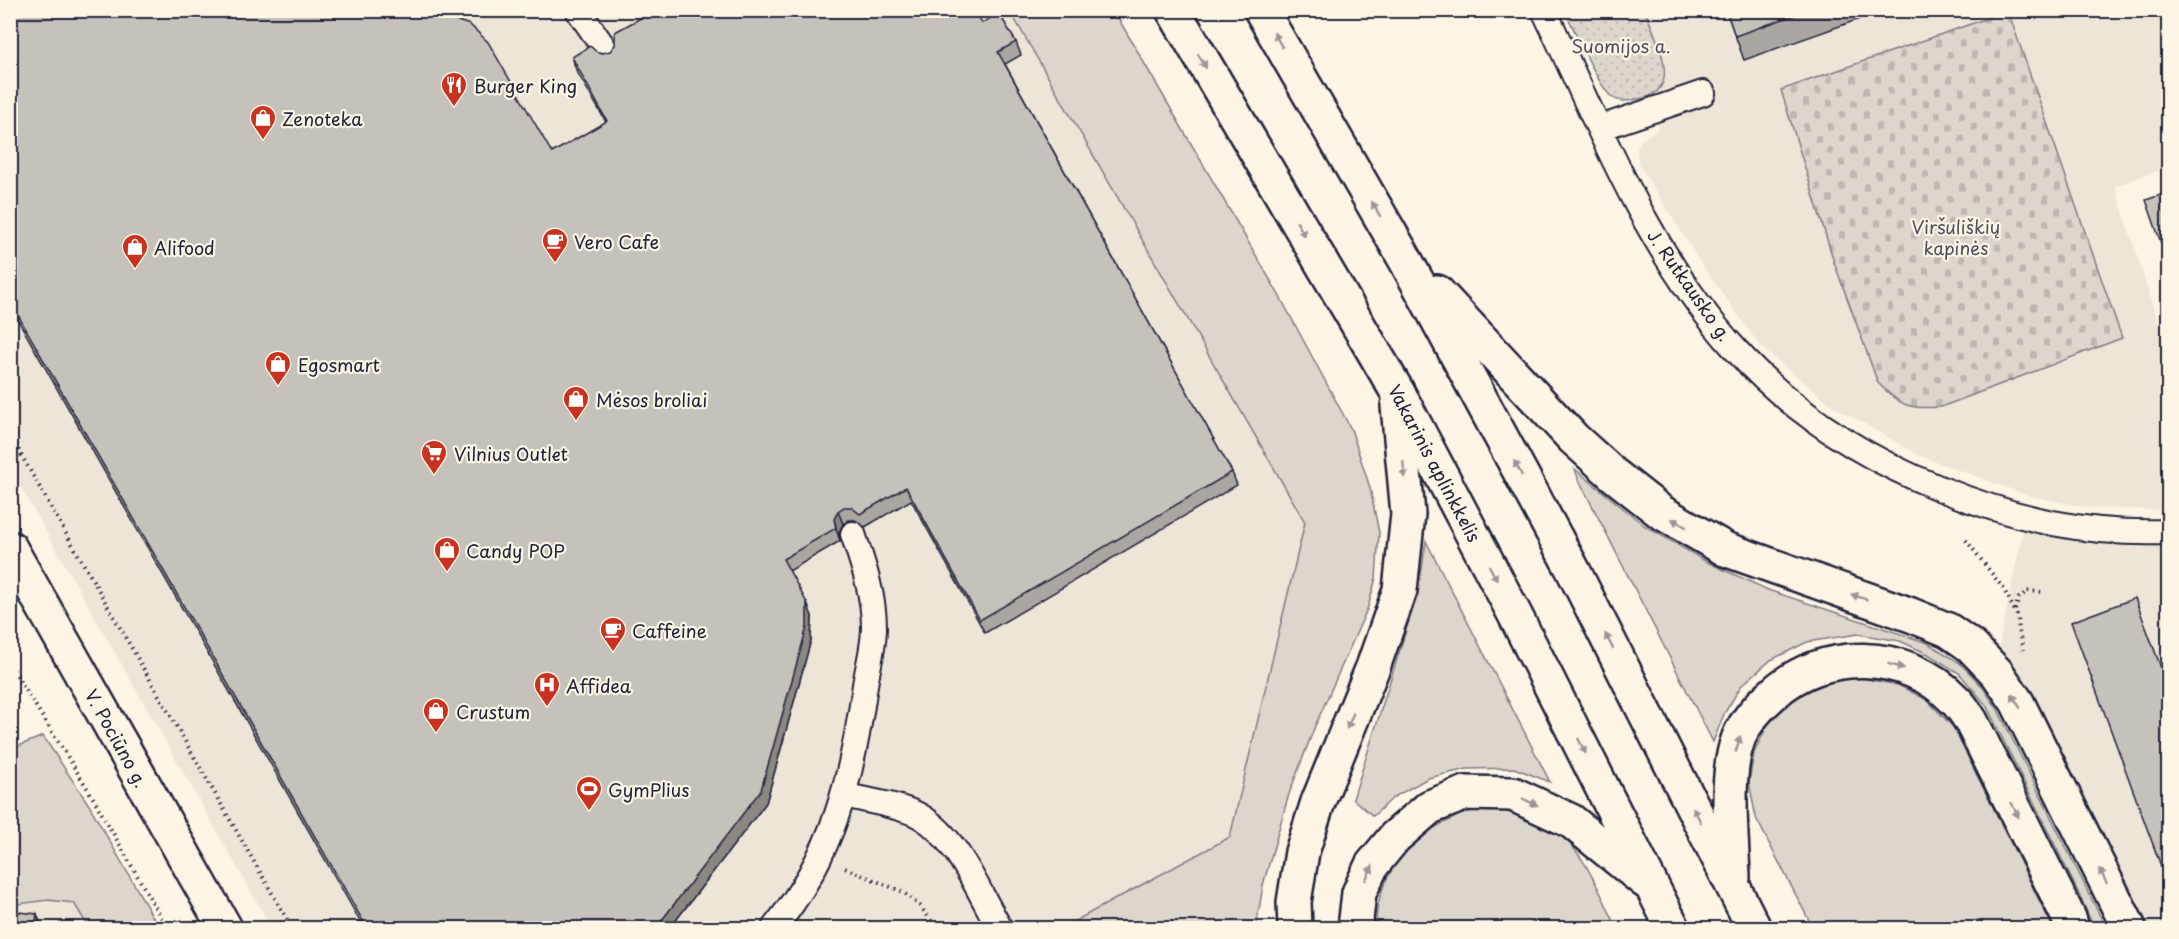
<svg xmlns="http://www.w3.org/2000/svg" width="2179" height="939" font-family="'Playpen Sans',sans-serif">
<defs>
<pattern id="cemetery-stones" width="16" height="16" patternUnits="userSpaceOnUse" patternTransform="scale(1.5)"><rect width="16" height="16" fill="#dcd6cc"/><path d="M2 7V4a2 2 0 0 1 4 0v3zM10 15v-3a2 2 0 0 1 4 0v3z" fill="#bcb7b0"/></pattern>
<pattern id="park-dots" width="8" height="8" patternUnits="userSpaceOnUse" patternTransform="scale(1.5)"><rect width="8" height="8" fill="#dcd6cc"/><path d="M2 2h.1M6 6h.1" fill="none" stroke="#bcb7b0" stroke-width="1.8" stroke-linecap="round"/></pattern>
</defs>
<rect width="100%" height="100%" fill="#fcf5e5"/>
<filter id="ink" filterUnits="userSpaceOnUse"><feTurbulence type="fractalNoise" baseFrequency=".0167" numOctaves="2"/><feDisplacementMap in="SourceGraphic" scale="12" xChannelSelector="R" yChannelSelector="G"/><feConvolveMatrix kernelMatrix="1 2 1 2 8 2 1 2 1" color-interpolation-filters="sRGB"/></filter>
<g filter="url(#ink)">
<!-- built -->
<g fill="#ece5d8">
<path d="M 10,11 L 1010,11 L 1305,522 L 1230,837 L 1062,928 L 272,928 L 11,470 Z"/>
<path d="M 1645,11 L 2168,11 L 2168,167 L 2115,186 L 2168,354 L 2168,471 L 2164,510 L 2091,508 L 2030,496 L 1920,456 L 1832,405 L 1761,347 L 1702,265 L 1638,163 L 1637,148 L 1642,140 L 1658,129 L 1650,96 L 1658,90 L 1666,69 Z"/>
<path d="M 2023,531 L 2108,545 L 2168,546 L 2168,928 L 2150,928 L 2024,681 L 1999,646 Z"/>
<path d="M 48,900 L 74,903 L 89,928 L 11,928 L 10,905 Z"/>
</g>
<!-- grass -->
<g fill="#dcd6cc" stroke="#7f7c84" stroke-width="1.5">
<path d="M 1010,11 L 1114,11 L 1279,295 L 1351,429 L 1370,488 L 1379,533 L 1376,578 L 1368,607 L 1315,726 L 1289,794 L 1263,885 L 1256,928 L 1062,928 L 1230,837 L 1305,522 Z"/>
<path d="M 1575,469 L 1645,526 L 1707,562 L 1768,590 L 1928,643 L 1960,663 L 1981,685 L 1997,708 L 2106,928 L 2094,928 L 2080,896 L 1986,705 L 1959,673 L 1928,654 L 1900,641 L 1858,634 L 1807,642 L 1771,660 L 1741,686 L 1724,714 L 1713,742 L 1578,478 Z"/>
<path d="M 1426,541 L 1550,782 L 1514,768 L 1467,769 L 1428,778 L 1394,797 L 1373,816 L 1353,799 L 1413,608 L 1422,569 Z"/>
<path d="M 1861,678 L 1898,685 L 1927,700 L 1953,727 L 2053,928 L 1813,928 L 1756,818 L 1749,782 L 1754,753 L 1770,720 L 1794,695 L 1830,679 Z"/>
<path d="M 43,736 L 89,805 L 159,928 L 89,928 L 74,903 L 48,900 L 11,905 L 11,749 Z"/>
<path d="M 1504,811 C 1516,815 1529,818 1540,822 C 1582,840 1598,890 1617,928 L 1376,928 C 1375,881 1406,838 1450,820 C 1455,817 1461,814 1467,812 C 1479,810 1492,812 1504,811 Z"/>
</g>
<!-- cemetery -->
<path fill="url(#cemetery-stones)" stroke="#7f7c84" stroke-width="1.5" d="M 2008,11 L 2122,338 L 1941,407 C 1906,409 1903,407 1878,383 L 1834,262 L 1781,90 Z"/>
<!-- park -->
<path fill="url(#park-dots)" stroke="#7f7c84" stroke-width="1.5" d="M 1565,11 L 1645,11 C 1654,35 1685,89 1643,98 C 1632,100 1621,104 1612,97 C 1598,86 1574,29 1565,11 Z"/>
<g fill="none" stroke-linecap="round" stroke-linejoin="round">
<defs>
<g id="minor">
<path d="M 578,10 L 607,52"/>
<path d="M 1544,10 C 1599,126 1648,253 1735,349 C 1791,411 1862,457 1939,488 C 2014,519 2087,535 2168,532"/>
<path d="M 1600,128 L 1703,93"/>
<path d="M 844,795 C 867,801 900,805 920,816 C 958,838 978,892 1000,928"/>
<path d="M 774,928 C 834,854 852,778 865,685 C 868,666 874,646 874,627 C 874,595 863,564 853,534"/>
</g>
<path id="secondary" d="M 10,548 L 225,928"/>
<g id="trunk">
<path d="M 1173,10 L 1397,391 L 1514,613 L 1673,928"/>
<path d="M 1261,10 L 1405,259 L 1572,568 L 1754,928"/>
<path d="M 1437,292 L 1574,439 L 1614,475 L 1661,512 L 1725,549 L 1911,615 L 1948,630 L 1971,646 L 1997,673 L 2017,702 L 2129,928"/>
<path d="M 1733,878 C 1732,836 1724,775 1739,737 C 1746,721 1760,705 1773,694 C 1822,648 1907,649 1954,699 C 1961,705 1966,713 1971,721 L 2069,918 L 2072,928"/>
<path d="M 1295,928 L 1294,902 L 1302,852 L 1318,802 L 1373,667 L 1400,590 L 1408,514 L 1398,406"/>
<path d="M 1355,928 L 1359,893 L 1372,865 L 1395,837 L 1430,807 L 1466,793 L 1513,794 L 1571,821 L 1645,881"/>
</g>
</defs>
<!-- minor casing -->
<use href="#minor" stroke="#22223b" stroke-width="28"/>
<!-- secondary casing -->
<use href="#secondary" stroke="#22223b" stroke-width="38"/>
<!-- trunk casing -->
<use href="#trunk" stroke="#22223b" stroke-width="38"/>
<!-- path -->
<g stroke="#22223b" stroke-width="4" stroke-dasharray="1.5 4.5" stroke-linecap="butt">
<path d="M 10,427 L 20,453 L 292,928"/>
<path d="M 1966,540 L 2003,588 L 2018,617 L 2019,632 L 2023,650"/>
<path d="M 2015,610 L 2019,598 L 2027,591 L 2045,592"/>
<path d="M 10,665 L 89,791 L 167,928"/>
<path d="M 845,868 L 903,892 L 920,906 L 937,928"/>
</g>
<!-- minor -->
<use href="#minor" stroke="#fcf5e5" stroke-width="24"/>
<!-- secondary -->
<use href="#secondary" stroke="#fcf5e5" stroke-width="33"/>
<!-- trunk -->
<use href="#trunk" stroke="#fcf5e5" stroke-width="33"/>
</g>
<!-- wall -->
<g fill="#aaa6a1" stroke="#22223b" stroke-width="1.5">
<path d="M 10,10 L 552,153 L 606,122 L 576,70 L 572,57 L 597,52 L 603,53 L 982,23 L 1016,42 L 1021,55 L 1005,64 L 1232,472 L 1237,485 L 985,633 L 911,500 L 865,527 L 855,520 L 849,520 L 843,524 L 839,532 L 840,541 L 789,571 L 812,616 L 811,640 L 766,803 L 670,928 L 364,928 L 10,306 Z"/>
<path d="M 1726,10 L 1885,10 L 1744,60 Z"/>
</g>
<!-- shaded-wall -->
<g fill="#8b8783" stroke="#22223b" stroke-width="1.5">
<path d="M 838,511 L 843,524 L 839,532 L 840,541 L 836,528 L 834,519 Z"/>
<path d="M 807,603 L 812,616 L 811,640 L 766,803 L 670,928 L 656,928 Z"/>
<path d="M 37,914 L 41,924 L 40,928 L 35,928 Z"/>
</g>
<!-- building -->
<g fill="#c6c1bb" stroke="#22223b" stroke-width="1.5">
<path d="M 10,10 L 424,10 L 470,25 L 488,42 L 552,153 L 607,121 L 572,57 L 590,46 L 597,52 L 603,53 L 610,51 L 615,45 L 615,32 L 655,10 L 975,10 L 982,23 L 999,13 L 1016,42 L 998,52 L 1232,472 L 980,620 L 906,487 L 860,514 L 851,507 L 844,507 L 838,511 L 834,519 L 836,528 L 783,559 L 807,603 L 807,627 L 761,790 L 656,928 L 367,928 L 10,301 Z"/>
<path d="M 1726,10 L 1809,10 L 1735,36 Z"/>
<path d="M 2169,192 L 2169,266 L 2146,200 Z"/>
<path d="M 2135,598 L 2169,689 L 2169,888 L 2071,622 Z"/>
<path d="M 10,911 L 37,914 L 35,928 L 10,928 Z"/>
</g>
<!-- one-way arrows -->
<defs><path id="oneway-solid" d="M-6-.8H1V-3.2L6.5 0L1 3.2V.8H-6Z" transform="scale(1.5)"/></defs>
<g fill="#9a9698">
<use href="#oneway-solid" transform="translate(1278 40) rotate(-120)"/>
<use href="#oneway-solid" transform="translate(1202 61) rotate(59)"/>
<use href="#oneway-solid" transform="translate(1376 209) rotate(-120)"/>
<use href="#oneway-solid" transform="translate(1301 229) rotate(59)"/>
<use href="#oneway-solid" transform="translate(1518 468) rotate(-118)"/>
<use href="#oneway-solid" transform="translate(1404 470) rotate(85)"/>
<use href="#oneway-solid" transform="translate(1679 523) rotate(-150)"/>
<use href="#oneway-solid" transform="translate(1493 573) rotate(62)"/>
<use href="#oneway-solid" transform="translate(1859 597) rotate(-161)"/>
<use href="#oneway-solid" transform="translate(1609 641) rotate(-117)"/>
<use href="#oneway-solid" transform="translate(1896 666) rotate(15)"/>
<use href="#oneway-solid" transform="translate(2016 701) rotate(-121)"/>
<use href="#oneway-solid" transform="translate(1350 721) rotate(113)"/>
<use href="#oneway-solid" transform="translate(1738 744) rotate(-74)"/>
<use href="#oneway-solid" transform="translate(1582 746) rotate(63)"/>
<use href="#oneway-solid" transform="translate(1530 802) rotate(24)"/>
<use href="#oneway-solid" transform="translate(2015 810) rotate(64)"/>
<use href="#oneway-solid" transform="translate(1697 815) rotate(-117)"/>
<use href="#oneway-solid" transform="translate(1369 873) rotate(-64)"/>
<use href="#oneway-solid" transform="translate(2103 876) rotate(-116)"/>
</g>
</g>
<!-- icons -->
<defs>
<symbol id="restaurant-pin" viewBox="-11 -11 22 30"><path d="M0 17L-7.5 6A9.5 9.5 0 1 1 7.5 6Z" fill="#c8321e" stroke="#fcf5e5"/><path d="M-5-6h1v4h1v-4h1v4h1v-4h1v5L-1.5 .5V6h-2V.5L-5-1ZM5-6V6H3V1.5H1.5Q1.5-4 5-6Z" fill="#fff"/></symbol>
<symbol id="shop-pin" viewBox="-11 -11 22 30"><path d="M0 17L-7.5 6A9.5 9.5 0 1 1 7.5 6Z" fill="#c8321e" stroke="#fcf5e5"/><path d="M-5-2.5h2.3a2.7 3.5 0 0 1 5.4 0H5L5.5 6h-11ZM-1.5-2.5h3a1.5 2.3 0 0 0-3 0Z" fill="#fff"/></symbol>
<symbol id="cafe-pin" viewBox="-11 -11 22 30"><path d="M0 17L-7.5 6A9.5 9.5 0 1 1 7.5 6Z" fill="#c8321e" stroke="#fcf5e5"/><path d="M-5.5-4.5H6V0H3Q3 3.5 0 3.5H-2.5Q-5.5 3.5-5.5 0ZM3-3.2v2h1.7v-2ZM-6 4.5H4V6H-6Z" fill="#fff"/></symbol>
<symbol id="supermarket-pin" viewBox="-11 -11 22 30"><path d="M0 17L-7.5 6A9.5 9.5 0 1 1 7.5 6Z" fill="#c8321e" stroke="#fcf5e5"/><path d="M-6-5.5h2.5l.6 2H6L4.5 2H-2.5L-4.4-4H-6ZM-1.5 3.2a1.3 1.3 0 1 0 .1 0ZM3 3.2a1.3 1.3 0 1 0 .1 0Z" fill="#fff"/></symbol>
<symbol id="hospital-pin" viewBox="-11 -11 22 30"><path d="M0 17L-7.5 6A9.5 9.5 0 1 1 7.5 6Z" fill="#c8321e" stroke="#fcf5e5"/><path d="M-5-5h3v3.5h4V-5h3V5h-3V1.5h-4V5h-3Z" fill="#fff"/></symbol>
<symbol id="stadium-pin" viewBox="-11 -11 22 30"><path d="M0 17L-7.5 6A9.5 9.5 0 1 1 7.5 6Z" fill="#c8321e" stroke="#fcf5e5"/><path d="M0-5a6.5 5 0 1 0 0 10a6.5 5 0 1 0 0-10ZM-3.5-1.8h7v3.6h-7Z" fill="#fff"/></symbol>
</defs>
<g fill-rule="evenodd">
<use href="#restaurant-pin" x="439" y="70" width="30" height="40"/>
<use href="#shop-pin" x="248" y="103" width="30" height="40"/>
<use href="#cafe-pin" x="540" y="226" width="30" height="40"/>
<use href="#shop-pin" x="120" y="232" width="30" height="40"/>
<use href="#shop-pin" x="263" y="349" width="30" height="40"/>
<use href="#shop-pin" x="561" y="384" width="30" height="40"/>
<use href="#supermarket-pin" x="419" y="438" width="30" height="40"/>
<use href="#shop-pin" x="432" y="535" width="30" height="40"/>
<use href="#cafe-pin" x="598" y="615" width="30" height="40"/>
<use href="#hospital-pin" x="532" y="670" width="30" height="40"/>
<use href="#shop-pin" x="421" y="696" width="30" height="40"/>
<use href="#stadium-pin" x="574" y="774" width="30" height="40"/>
</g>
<g text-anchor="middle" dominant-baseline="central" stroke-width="4.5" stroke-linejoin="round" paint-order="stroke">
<!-- park labels -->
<g font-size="18" fill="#504f5f" stroke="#fcf5e5">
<text x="1621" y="45">Suomijos a.</text>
<text x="1956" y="226">Viršuliškių<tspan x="1956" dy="21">kapinės</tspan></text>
</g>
<!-- poi labels -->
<g font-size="18" fill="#22223b" stroke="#fcf5e5" text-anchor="start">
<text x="474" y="85">Burger King</text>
<text x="282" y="118">Zenoteka</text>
<text x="574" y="241">Vero Cafe</text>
<text x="154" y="247">Alifood</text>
<text x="298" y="364">Egosmart</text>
<text x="596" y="399">Mėsos broliai</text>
<text x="454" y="453">Vilnius Outlet</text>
<text x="466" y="550">Candy POP</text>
<text x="632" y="630">Caffeine</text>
<text x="566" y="685">Affidea</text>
<text x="456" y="711">Crustum</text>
<text x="608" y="789">GymPlius</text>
</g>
<!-- street labels -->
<g font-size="18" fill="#22223b" stroke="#fcf5e5">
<text transform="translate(1690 285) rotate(55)">J. Rutkausko g.</text>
<text transform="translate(1435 463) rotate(62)">Vakarinis aplinkkelis</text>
<text transform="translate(117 738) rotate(61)">V. Pociūno g.</text>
</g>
</g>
<!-- margin -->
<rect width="2179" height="939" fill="none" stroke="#fcf5e5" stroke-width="36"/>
<rect x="18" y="18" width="2143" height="903" fill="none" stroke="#22223b" stroke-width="2" filter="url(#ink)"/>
</svg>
